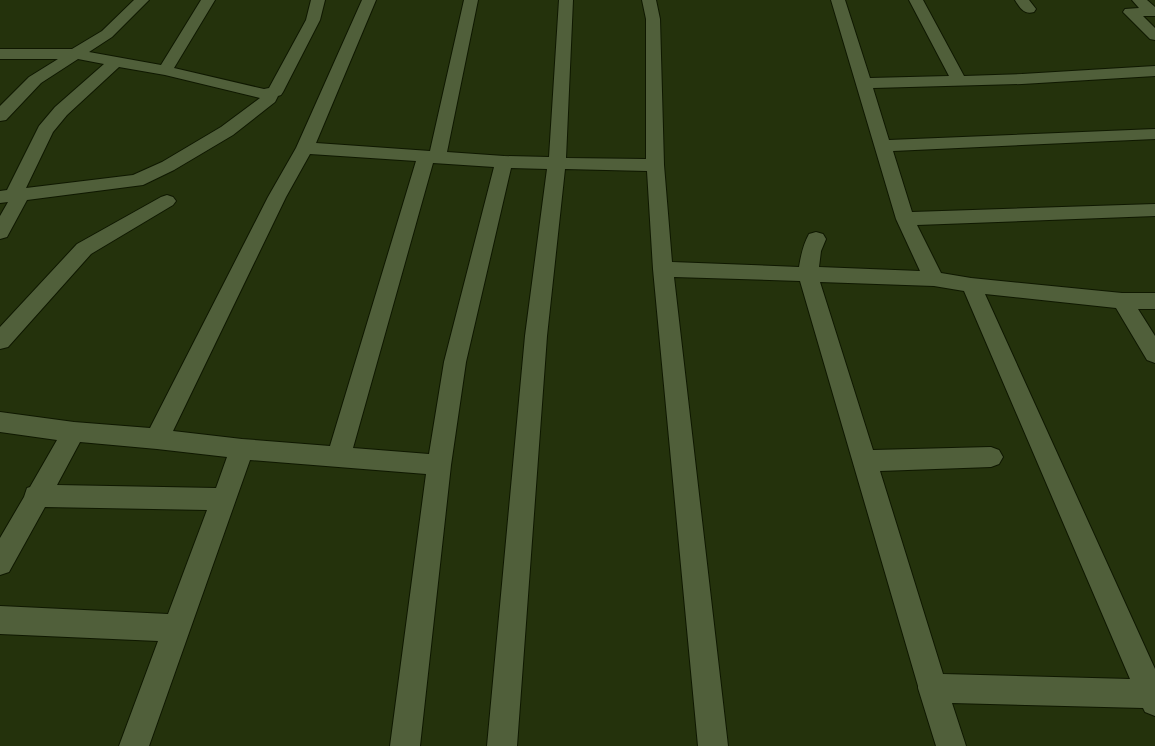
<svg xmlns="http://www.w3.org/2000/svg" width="1155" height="746" font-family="'Nunito Sans',sans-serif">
<rect width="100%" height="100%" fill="#24320c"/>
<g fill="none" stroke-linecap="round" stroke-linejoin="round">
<defs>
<g id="minor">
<path d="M 134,0 L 149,0 L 112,37 L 89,52 L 161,65 L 201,0 L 215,0 L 174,68 L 264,89 L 269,88 L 306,20 L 311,0 L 325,0 L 320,20 L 283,92 L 281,95 L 278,96 L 275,102 L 233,135 L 174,170 L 143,185 L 27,200 L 7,237 L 0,239 L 0,216 L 8,202 L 0,203 L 0,191 L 7,190 L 39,126 L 55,107 L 104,64 L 78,59 L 41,83 L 6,120 L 0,121 L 0,106 L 29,77 L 58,59 L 0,59 L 0,49 L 72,49 L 102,31 ZM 119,67 L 165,75 L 260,98 L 221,127 L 162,162 L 133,175 L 26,188 L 53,132 L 67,115 Z"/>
<path d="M 362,0 L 376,0 L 316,143 L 430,151 L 464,0 L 478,0 L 447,152 L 504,156 L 549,157 L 559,0 L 573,0 L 566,158 L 646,159 L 646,19 L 642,0 L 656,0 L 660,19 L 664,165 L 672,262 L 799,267 C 801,255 803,245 809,234 L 816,232 L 823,234 L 826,239 L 821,251 L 819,267 L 920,271 L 896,219 L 831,0 L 845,0 L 870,78 L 949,76 L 909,0 L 923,0 L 964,76 L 1022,74 L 1155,66 L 1155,76 L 1022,84 L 873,88 L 889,140 L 1155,129 L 1155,139 L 893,151 L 912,212 L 1155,204 L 1155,216 L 917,225 L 941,273 L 971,278 L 1122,293 L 1155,293 L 1155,309 L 1138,309 L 1155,336 L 1155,363 L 1147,360 L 1116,308 L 985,294 L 1155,669 L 1155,716 L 1145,712 L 1143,708 L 952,703 L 966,746 L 936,746 L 918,688 L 918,686 L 800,281 L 674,277 L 728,746 L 698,746 L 653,269 L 647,171 L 565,169 L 547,336 L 517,746 L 487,746 L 525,336 L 547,169 L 511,168 L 466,362 L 451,465 L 420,746 L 390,746 L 426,474 L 250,460 L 149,746 L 119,746 L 158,641 L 0,634 L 0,606 L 168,614 L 207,510 L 45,507 L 9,572 L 0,575 L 0,538 L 24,497 L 27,488 L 30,487 L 57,440 L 0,432 L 0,412 L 74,422 L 150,428 L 268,197 L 296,148 ZM 310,154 L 416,161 L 330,446 L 242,439 L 173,431 L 286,197 ZM 433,163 L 494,167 L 444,362 L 429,454 L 353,448 ZM 820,282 L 934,286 L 964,291 L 1130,679 L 943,674 L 880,471 L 991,467 L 999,464 L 1003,457 L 999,450 L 991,447 L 873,450 ZM 80,442 L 157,449 L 227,457 L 216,488 L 57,485 Z"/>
<path d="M 1015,0 L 1029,0 L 1036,9 L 1034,12 C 1024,15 1020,8 1015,0 Z"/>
<path d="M 1132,0 L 1147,0 L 1155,7 L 1155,16 L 1143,16 L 1155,28 L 1155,40 L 1150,39 L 1123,12 L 1125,9 L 1139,8 Z"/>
<path d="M 167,195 L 173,197 L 176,201 L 173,205 L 91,254 L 8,347 L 0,349 L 0,327 L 77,244 L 161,197 Z"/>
</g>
</defs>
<!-- minor casing -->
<use href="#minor" stroke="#0f1800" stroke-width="2"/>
<!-- minor -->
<use href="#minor" fill="#505f3a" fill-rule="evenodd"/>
</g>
</svg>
